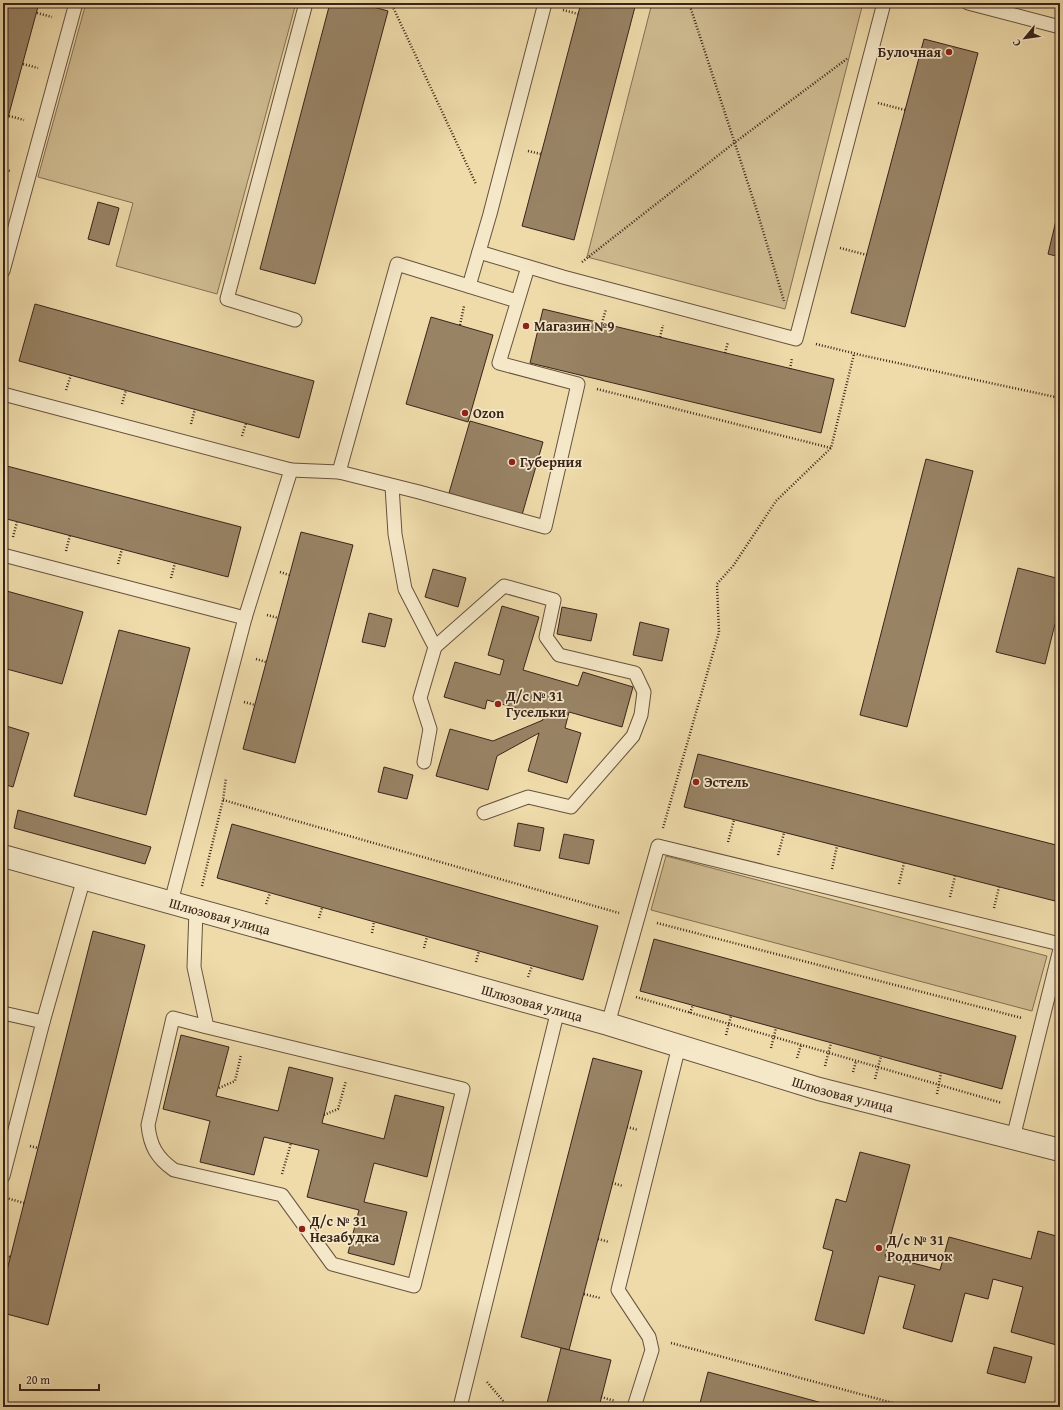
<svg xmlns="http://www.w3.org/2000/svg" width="1063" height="1410" font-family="'Gentium Book Plus',serif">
<rect width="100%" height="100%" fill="#efdbaa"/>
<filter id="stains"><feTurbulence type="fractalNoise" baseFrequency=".005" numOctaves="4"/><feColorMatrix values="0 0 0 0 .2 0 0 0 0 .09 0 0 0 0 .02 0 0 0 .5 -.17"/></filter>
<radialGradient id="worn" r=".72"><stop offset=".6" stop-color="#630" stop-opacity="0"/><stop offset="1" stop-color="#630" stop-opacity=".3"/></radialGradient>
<!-- green -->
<g fill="#d0bc92" stroke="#847056">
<path d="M 86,3 L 296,3 L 217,294 L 116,266 L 133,203 L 38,177 Z"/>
<path d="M 652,3 L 863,3 L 785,309 L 587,257 Z"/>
<path d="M 666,856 L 1047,956 L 1032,1011 L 651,910 Z"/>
</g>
<!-- building -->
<g fill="#988365" stroke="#39241a">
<path d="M 3,3 L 39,3 L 3,136 Z"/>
<path d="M 330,3 L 359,3 L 388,11 L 315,284 L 260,269 Z"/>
<path d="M 581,3 L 636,3 L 574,240 L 522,226 Z"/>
<path d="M 924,39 L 978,53 L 905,327 L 851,313 Z"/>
<path d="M 98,202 L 119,208 L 109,245 L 88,239 Z"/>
<path d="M 1060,204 L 1060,257 L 1048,254 Z"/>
<path d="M 35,304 L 314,381 L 299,438 L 19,361 Z"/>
<path d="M 543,309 L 834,379 L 821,433 L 530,363 Z"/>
<path d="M 431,317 L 493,335 L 468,422 L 406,404 Z"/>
<path d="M 470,421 L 543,442 L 522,515 L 449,493 Z"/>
<path d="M 926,459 L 973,471 L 907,727 L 860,715 Z"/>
<path d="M 3,465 L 241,527 L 228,577 L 3,518 Z"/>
<path d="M 301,532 L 353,545 L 295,763 L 243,749 Z"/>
<path d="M 1018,568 L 1060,579 L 1060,625 L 1055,624 L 1045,664 L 996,652 Z"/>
<path d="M 433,569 L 466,578 L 458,607 L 425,597 Z"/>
<path d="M 3,590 L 83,612 L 62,684 L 3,668 Z"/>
<path d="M 502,606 L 539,617 L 523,670 L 578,686 L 583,672 L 633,687 L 622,727 L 569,712 L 565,728 L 581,733 L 567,783 L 528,771 L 539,733 L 497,756 L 488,790 L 436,776 L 450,729 L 493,741 L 543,720 L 541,715 L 487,700 L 485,709 L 444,697 L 455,662 L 500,675 L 504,660 L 488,655 Z"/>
<path d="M 562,607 L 597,614 L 591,641 L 557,634 Z"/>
<path d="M 369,613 L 392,619 L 385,647 L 362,642 Z"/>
<path d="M 640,622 L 669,629 L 662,661 L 633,655 Z"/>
<path d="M 119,630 L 190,648 L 146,815 L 74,796 Z"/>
<path d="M 3,725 L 29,733 L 13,787 L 3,784 Z"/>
<path d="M 698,754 L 1060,846 L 1060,883 L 1055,901 L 684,807 Z"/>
<path d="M 384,767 L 413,775 L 407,799 L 378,792 Z"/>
<path d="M 18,810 L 151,847 L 145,864 L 14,828 Z"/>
<path d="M 518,823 L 544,828 L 540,851 L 514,846 Z"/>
<path d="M 232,824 L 598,926 L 583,980 L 217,878 Z"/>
<path d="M 564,834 L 594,840 L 589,864 L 559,858 Z"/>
<path d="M 93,931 L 145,945 L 48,1325 L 3,1313 L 3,1286 Z"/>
<path d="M 654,939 L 1016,1036 L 1002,1089 L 640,991 Z"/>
<path d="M 181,1035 L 229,1047 L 216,1096 L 278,1111 L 289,1067 L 333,1078 L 322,1123 L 384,1139 L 395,1095 L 444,1107 L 427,1177 L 374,1163 L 364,1202 L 407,1212 L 394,1265 L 348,1253 L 359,1210 L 307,1197 L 319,1150 L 264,1137 L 254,1175 L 200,1162 L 210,1121 L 163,1109 Z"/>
<path d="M 593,1058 L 642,1071 L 569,1350 L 521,1337 Z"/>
<path d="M 860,1152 L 910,1165 L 885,1256 L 940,1270 L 949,1237 L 1031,1259 L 1038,1231 L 1060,1237 L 1060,1346 L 1011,1332 L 1023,1287 L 993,1279 L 988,1299 L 965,1293 L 952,1342 L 903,1328 L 915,1285 L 879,1276 L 864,1334 L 815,1320 L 833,1251 L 823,1248 L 836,1199 L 846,1202 Z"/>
<path d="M 994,1347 L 1032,1357 L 1025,1383 L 987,1373 Z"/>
<path d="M 561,1348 L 611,1360 L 599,1407 L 546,1407 Z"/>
<path d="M 708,1372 L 837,1407 L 699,1407 Z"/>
</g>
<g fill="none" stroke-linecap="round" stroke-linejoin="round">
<defs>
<g id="service">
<path d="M 968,3 L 1060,27"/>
<path d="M 479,252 L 563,277 L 796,339 L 884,3"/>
<path d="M 3,271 L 76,3"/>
<path d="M 469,286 L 490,214 L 545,3"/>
<path d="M 295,320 L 227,299 L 306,3"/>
<path d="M 3,394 L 291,470 L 245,618"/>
<path d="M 291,470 L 339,472 L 397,264 L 517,301"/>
<path d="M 339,472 L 419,492 L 545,527 L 578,384 L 499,363 L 528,267"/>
<path d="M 392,486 L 395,534 L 405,589 L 435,647 L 504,586 L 554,600 L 546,637 L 559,655 L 635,673 L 644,692 L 641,715 L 633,736 L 571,807 L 528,797 L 484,813"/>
<path d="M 3,555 L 245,618 L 171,902"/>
<path d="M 424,762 L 430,729 L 420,698 L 435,647"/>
<path d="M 196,910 L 194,967 L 207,1027 L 463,1089 L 414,1286 L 332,1264 L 282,1195 L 174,1170 C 157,1158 150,1146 148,1125 L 173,1018 L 207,1027"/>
<path d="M 3,1013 L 43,1022 L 3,1176"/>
<path d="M 43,1022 L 84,878"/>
<path d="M 608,1024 L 658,846 L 1060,944"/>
<path d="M 1013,1138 L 1060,949"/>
<path d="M 460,1407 L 558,1010"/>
<path d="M 634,1407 L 652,1350 L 649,1337 L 618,1290 L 679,1046"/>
</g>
<g id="minor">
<path id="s1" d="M 3,856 L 608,1024 L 819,1089 L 1060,1150"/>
</g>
</defs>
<!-- service casing -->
<use href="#service" stroke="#66523e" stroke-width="15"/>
<!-- minor casing -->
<use href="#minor" stroke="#66523e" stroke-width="24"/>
<!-- path -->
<g stroke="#39241a" stroke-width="2.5" stroke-dasharray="1 2" stroke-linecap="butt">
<path d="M 391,3 L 476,184"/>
<path d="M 689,3 L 757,211 L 784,301"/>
<path d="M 563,10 L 578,14"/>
<path d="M 37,13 L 52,17"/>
<path d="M 23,64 L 38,68"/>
<path d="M 878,103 L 905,110"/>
<path d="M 9,116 L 24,120"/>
<path d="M 528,151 L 541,154"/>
<path d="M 3,169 L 10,171"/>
<path d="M 840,248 L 867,255"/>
<path d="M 582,262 L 734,143 L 848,58"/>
<path d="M 602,323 L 606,309"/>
<path d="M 460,325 L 464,306"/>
<path d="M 660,337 L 663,325"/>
<path d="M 816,344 L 865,356 L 1060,398"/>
<path d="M 725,353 L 728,342"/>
<path d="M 790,369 L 792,358"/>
<path d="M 597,389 L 831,448"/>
<path d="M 66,390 L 71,375"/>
<path d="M 122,404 L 126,390"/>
<path d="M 191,424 L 195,409"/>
<path d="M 242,436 L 246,423"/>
<path d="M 13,537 L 17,522"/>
<path d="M 66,551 L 70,535"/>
<path d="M 118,564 L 122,549"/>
<path d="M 280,572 L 289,575"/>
<path d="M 171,578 L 175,563"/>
<path d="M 267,615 L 278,618"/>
<path d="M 256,659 L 266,662"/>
<path d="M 244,702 L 255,705"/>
<path d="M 223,800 L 619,913"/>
<path d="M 663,828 L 719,632 L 717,584 L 733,566 L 776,501 L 831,448 L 854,354"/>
<path d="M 728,842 L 734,820"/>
<path d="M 778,855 L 784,833"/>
<path d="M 832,869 L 837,846"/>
<path d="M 899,884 L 904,863"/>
<path d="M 202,886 L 223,800 L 226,778"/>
<path d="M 950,897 L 955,876"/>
<path d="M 266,904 L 270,893"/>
<path d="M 994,908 L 999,887"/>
<path d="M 319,918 L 322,908"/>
<path d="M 657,923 L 1022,1018"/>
<path d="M 372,933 L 374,922"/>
<path d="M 424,948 L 427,937"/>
<path d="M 476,962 L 479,951"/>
<path d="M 528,977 L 532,966"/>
<path d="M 636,997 L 1002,1103"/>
<path d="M 690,1013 L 693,1005"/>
<path d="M 726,1035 L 731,1016"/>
<path d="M 771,1048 L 776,1028"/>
<path d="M 797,1058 L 801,1045"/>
<path d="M 825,1066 L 831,1043"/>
<path d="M 853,1072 L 856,1061"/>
<path d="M 875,1079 L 881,1056"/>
<path d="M 219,1088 L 235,1081 L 241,1055"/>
<path d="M 937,1094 L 941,1073"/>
<path d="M 324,1115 L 338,1109 L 346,1081"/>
<path d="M 627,1127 L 638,1130"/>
<path d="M 30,1146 L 38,1148"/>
<path d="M 282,1174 L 291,1143"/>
<path d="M 612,1183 L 623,1186"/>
<path d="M 3,1197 L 24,1203"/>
<path d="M 598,1239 L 609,1242"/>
<path d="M 3,1255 L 10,1257"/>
<path d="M 584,1294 L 600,1298"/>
<path d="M 671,1343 L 908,1407"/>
<path d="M 487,1382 L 505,1403 L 504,1407"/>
<path d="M 601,1397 L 615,1401"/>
</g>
<!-- service -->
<use href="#service" stroke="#f5e8c8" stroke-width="13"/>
<!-- minor -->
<use href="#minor" stroke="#f5e8c8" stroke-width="22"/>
</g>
<!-- markers -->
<g fill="#8f2418" stroke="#f5e8c8" stroke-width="1.5">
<circle cx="949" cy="52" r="4"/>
<circle cx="526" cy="326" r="4"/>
<circle cx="465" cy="413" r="4"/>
<circle cx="512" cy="462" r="4"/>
<circle cx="498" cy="704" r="4"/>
<circle cx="696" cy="782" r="4"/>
<circle cx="302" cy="1229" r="4"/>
<circle cx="879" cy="1248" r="4"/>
</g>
<g text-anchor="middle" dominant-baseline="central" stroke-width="3.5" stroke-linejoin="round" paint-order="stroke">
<!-- poi labels -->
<g font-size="14" font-weight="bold" fill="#39241a" stroke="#f5e8c8" text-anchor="start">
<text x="941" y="52" text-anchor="end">Булочная</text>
<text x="534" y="326">Магазин №9</text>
<text x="473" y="413">Ozon</text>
<text x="520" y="462">Губерния</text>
<text x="506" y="696">Д/с № 31<tspan x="506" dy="16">Гусельки</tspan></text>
<text x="704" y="782">Эстель</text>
<text x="310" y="1221">Д/с № 31<tspan x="310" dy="16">Незабудка</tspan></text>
<text x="887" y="1240">Д/с № 31<tspan x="887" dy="16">Родничок</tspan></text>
</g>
<!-- street labels -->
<g font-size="14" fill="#39241a" stroke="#f5e8c8">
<text stroke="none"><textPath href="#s1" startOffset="225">Шлюзовая улица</textPath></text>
<text stroke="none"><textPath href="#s1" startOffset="549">Шлюзовая улица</textPath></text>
<text stroke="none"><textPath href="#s1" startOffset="873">Шлюзовая улица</textPath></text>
</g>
</g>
<!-- margin -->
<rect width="1063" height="1410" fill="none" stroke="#efdbaa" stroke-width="16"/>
<rect x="4" y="4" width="1055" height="1402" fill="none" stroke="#39241a" stroke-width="2"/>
<rect x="8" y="8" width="1047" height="1394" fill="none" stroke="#39241a"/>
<!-- north arrow -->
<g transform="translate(1025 38) rotate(241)" stroke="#f5e8c8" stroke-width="3" paint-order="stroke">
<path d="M0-3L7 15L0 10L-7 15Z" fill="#39241a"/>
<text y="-6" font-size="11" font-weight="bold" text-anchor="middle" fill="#39241a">С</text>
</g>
<!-- scale -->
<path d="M20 1384v6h79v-6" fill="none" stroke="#39241a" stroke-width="2"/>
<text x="26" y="1384" font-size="12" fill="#39241a" stroke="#f5e8c8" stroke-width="3" paint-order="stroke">20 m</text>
<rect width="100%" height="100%" filter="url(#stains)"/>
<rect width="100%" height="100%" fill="url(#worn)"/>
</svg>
